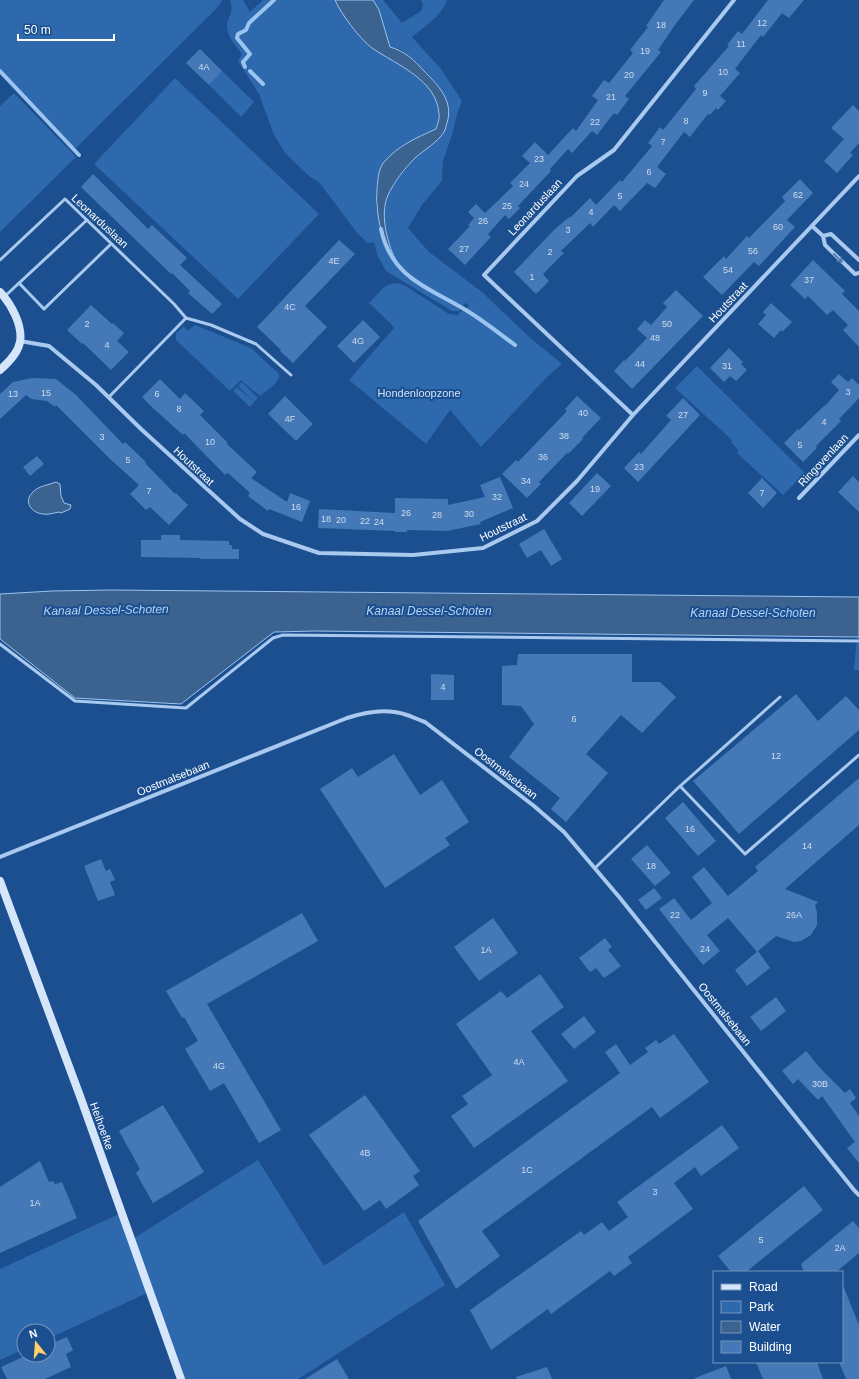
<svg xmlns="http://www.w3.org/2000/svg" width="859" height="1379" font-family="Helvetica,sans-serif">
<rect width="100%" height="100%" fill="#1b4f8f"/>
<!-- green -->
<g fill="#2e69ad">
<path d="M 0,0 L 221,0 L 222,1 L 216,9 L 74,150 L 0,71 Z"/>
<path d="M 230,0 L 243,0 L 250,12 L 263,0 L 335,0 C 340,10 364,42 373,48 C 397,65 437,80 439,114 C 440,119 437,125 436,129 L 404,144 L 383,163 L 377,181 L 376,205 L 378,216 L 383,237 L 389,252 L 396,262 L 388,243 L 384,216 L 387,196 L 397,180 L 414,159 L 444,132 L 448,105 L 444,94 L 436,83 L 413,59 L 400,49 L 390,47 L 379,10 L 373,0 L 383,0 L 402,23 L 421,11 L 423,5 L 421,0 L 447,0 C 441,17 425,26 412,37 L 441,69 L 462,101 L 457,114 L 452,135 L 443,161 L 442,181 L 422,205 L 408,228 L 429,252 L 482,292 L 528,336 L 562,364 L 549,375 L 481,447 L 450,410 L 426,444 L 349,380 L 394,328 L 391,324 L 369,303 C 381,292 385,279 404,285 L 449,314 L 458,315 L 461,311 L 465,310 L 469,305 L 465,303 L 459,311 L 452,311 L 386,271 L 378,257 L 374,242 L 368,243 L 358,234 L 319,182 L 310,177 L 285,153 L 274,135 L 259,94 L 238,61 L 242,54 C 237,47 228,38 227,28 C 226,18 235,13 230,0 Z"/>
<path d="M 222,71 L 254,102 L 241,117 L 209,85 Z"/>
<path d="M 175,78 L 319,214 L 238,299 L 94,164 Z"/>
<path d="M 14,93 L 76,157 L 0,232 L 0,106 Z"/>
<path d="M 195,325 L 251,348 L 279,374 L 279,378 L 274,385 L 260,396 L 241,380 L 230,391 L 176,340 L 176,333 L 184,326 L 187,331 Z"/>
<path d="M 697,366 L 805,473 L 783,495 L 737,453 L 738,450 L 731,442 L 732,440 L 675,388 Z"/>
<path d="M 242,382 L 258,398 L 254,402 L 238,386 Z"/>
<path d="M 237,387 L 254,402 L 250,407 L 233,391 Z"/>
<path d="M 857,637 L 859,637 L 859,670 L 854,670 Z"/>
<path d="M 258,1160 L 324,1266 L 404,1212 L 445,1285 L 298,1379 L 181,1379 L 149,1292 L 48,1339 L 48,1331 L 24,1331 L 24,1349 L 0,1360 L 0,1269 L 121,1213 L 131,1240 Z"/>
</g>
<!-- water -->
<g fill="#3c6290" stroke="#9cc4f0">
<path d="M 335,0 L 373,0 L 379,10 L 390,47 C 405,51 414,60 424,71 C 438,85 454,101 447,123 C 446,125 446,129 444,132 C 438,142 424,150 415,158 C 405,168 394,182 388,195 C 379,215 388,246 398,265 C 385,247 378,226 377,204 C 376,199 377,194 377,189 C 378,180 378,169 384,162 C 399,145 416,138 436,129 C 437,125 440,119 439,114 C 437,80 397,65 372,48 C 360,39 341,14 335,0 Z"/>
<path d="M 56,482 L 60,484 L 61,496 L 64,503 L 71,505 L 70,509 L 61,513 L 59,512 C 54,513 48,515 43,514 C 31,513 23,501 33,492 C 38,486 49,485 56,482 Z"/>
<path d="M 112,590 L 859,597 L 859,637 L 315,631 L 274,632 L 181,704 L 75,698 L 0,639 L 0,594 L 52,591 Z"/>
</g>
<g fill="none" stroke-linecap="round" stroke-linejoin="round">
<!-- stream -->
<g stroke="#9cc4f0" stroke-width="4">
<path d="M 245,67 L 243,62 L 250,54 L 237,38 L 238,34 L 246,30 L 249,23 L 274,0"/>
<path d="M 0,71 L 79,155"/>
<path d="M 250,71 L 263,84"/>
<path d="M 381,229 C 392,280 431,288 469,312 C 485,322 500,334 515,345"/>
</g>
</g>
<!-- building -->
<g fill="#4478b7">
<path d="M 664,0 L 694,0 L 675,25 L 658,50 L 661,52 L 625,96 L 629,99 L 617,115 L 614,113 L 597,135 L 592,131 L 572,153 L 568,149 L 550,169 L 551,171 L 518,206 L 520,208 L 509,219 L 505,215 L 488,234 L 491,237 L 465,265 L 448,249 L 470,226 L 468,225 L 474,218 L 468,212 L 476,204 L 485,213 L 513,186 L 510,183 L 530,163 L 522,156 L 535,142 L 548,155 L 573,128 L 576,131 L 598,100 L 592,96 L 604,80 L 609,83 L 633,53 L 630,50 L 648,27 L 646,26 Z"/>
<path d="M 768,0 L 804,0 L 789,18 L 782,13 L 763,37 L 761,35 L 735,69 L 740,73 L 720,96 L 726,101 L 718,110 L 716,108 L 710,115 L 708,114 L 690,137 L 684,132 L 657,167 L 666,174 L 655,188 L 647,183 L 620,211 L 614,205 L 593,227 L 590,223 L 561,251 L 564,253 L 543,274 L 549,281 L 536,294 L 514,272 L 554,230 L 569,217 L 570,218 L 590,198 L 596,205 L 620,180 L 622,182 L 652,146 L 648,143 L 660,127 L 663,130 L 696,89 L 694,86 L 729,46 L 727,45 L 738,31 L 742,34 Z"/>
<path d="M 200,49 L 222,71 L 209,85 L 186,63 Z"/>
<path d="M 853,105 L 859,111 L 859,143 L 850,153 L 853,155 L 837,173 L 824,161 L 844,139 L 831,128 Z"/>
<path d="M 93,174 L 148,229 L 152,225 L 187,258 L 180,265 L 222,304 L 212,314 L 188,293 L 190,291 L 172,273 L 171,274 L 81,187 Z"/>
<path d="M 800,179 L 813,193 L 787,220 L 795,227 L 759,266 L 754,262 L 722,295 L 703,277 L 724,256 L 726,259 L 747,236 L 749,238 L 785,201 L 782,197 Z"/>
<path d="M 339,240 L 355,254 L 305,306 L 327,327 L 293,363 L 280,351 L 281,350 L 257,327 Z"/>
<path d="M 813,260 L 845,291 L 842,294 L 859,311 L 859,347 L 843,330 L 848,325 L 833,310 L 827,315 L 808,296 L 805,299 L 790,285 Z"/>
<path d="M 676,290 L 703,316 L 632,389 L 614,371 L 624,360 L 625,361 L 647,338 L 637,329 L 645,320 L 651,325 L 667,307 L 663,303 Z"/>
<path d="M 771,303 L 792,322 L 782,332 L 781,330 L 774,338 L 758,324 L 766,315 L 763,312 Z"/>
<path d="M 91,305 L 112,324 L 113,323 L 124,333 L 117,341 L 129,352 L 111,370 L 83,343 L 82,344 L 67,330 Z"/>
<path d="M 363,320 L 380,337 L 354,363 L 337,346 Z"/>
<path d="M 729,348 L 743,362 L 741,364 L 747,370 L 736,381 L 730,376 L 724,382 L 710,368 Z"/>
<path d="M 839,374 L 848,382 L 852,378 L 859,385 L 859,398 L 839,419 L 841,421 L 816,446 L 817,448 L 803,462 L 784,443 L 798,429 L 799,430 L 825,405 L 825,406 L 839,390 L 831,382 Z"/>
<path d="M 32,378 L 56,379 L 76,395 L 123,444 L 125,442 L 146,462 L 145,463 L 175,494 L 176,493 L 188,505 L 169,525 L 150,507 L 146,510 L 130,494 L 139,485 L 110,459 L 56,405 L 55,407 L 47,401 L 31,399 L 26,395 L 0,419 L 0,394 L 13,382 Z"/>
<path d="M 160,379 L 180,399 L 185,393 L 204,411 L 200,415 L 228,443 L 227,444 L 257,472 L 251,478 L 287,502 L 290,493 L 310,501 L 302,522 L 269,509 L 268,511 L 248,496 L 250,493 L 228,473 L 225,475 L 184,433 L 183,435 L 154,409 L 142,397 Z"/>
<path d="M 285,396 L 313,424 L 296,441 L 268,414 Z"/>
<path d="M 577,396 L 601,418 L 582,438 L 583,439 L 568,454 L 567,453 L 539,482 L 541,484 L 527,498 L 502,474 L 516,460 L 518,462 L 546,433 L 567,411 L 565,409 Z"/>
<path d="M 683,398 L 700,415 L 638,482 L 624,468 L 639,452 L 641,454 L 671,420 L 666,416 Z"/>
<path d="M 37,456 L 44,464 L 30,476 L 23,467 Z"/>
<path d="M 597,473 L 611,486 L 582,516 L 569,503 Z"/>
<path d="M 853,476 L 859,482 L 859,512 L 838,492 Z"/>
<path d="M 500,477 L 513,508 L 480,522 L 481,524 L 447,531 L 407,530 L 407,532 L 395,532 L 395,531 L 318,528 L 319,509 L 395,513 L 395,498 L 448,499 L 448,505 L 485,497 L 480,485 Z"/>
<path d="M 762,478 L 777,493 L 763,508 L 748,493 Z"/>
<path d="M 544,529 L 562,559 L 551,566 L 541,550 L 527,558 L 519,544 Z"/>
<path d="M 161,535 L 180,535 L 180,540 L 229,541 L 229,545 L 232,545 L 232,549 L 239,549 L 239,559 L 200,559 L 200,558 L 141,557 L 141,540 L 161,540 Z"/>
<path d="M 518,654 L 632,654 L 632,682 L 660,682 L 676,697 L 642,733 L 621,715 L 586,754 L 608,773 L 566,822 L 551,809 L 560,798 L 509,757 L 534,724 L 521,706 L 502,705 L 502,666 L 517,665 Z"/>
<path d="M 431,674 L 454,675 L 454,700 L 431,700 Z"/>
<path d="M 796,694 L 818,721 L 846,696 L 859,710 L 859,730 L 739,834 L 693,781 Z"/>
<path d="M 394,754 L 420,795 L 442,780 L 469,822 L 445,838 L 450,845 L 385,888 L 320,789 L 352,768 L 358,777 Z"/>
<path d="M 859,778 L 859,825 L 785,889 L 818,902 L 815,905 L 817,912 L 817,925 L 811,935 L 801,941 L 794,942 L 776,936 L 757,952 L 728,918 L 707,935 L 720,951 L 703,965 L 659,909 L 674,898 L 691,920 L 712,903 L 692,877 L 704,867 L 728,896 L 758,871 L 755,867 Z"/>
<path d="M 683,802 L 716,841 L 698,856 L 665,818 Z"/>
<path d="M 647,845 L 671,873 L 655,886 L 631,859 Z"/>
<path d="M 101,859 L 106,871 L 110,869 L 115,880 L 110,882 L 115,895 L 98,901 L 84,866 Z"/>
<path d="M 654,888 L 662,898 L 646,910 L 638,900 Z"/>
<path d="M 302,913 L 318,941 L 207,1004 L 281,1130 L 259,1143 L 224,1083 L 210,1091 L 185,1049 L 198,1041 L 184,1017 L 182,1018 L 166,991 Z"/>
<path d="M 493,918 L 518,953 L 479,981 L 454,947 Z"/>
<path d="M 605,938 L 612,947 L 608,950 L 621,966 L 604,978 L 596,968 L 590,972 L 579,958 Z"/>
<path d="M 758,951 L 770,968 L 747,986 L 735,970 Z"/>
<path d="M 540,974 L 564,1007 L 531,1031 L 568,1081 L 474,1148 L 451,1116 L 468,1104 L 462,1096 L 492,1075 L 456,1024 L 501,991 L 507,998 Z"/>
<path d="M 776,997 L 786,1011 L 761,1031 L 750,1017 Z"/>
<path d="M 584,1016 L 596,1032 L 574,1049 L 561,1034 Z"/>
<path d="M 674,1034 L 709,1082 L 660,1118 L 652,1107 L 482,1231 L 500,1256 L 456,1289 L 418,1221 L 620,1073 L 605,1052 L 616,1044 L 630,1065 L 648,1052 L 645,1048 L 656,1040 L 659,1044 Z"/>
<path d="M 806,1051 L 821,1069 L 845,1093 L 850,1089 L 856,1098 L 850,1103 L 859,1116 L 859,1163 L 847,1148 L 855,1142 L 822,1096 L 818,1100 L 798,1079 L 793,1084 L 782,1071 Z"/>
<path d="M 365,1095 L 420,1171 L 413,1176 L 419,1185 L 386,1209 L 380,1200 L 364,1211 L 309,1135 Z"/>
<path d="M 163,1105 L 204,1172 L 153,1203 L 136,1173 L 140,1169 L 119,1131 Z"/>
<path d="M 722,1125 L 739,1148 L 701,1176 L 695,1167 L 674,1183 L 693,1209 L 628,1257 L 632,1263 L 614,1276 L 610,1271 L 551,1314 L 548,1309 L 491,1350 L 470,1310 L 581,1231 L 584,1235 L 602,1222 L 609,1231 L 628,1217 L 617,1202 Z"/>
<path d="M 40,1161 L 49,1182 L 53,1181 L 55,1184 L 62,1182 L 77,1218 L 0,1253 L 0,1187 Z"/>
<path d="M 804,1186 L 823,1210 L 746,1272 L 731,1272 L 718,1256 Z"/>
<path d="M 853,1221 L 859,1228 L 859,1253 L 836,1272 L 804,1272 L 801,1264 Z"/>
<path d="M 842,1283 L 859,1325 L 859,1379 L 846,1379 L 839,1362 L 842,1362 Z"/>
<path d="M 67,1337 L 73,1350 L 66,1354 L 71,1367 L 45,1379 L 7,1379 L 1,1367 L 27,1355 L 48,1355 L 48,1345 Z"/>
<path d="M 337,1359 L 349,1379 L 305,1379 Z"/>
<path d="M 756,1362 L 817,1362 L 823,1379 L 763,1379 Z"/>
<path d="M 726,1366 L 731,1379 L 695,1379 L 695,1378 Z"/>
<path d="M 547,1367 L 552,1379 L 517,1379 L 516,1377 Z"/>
</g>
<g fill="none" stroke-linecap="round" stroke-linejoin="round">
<!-- lane -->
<g stroke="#a9c9ee" stroke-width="3">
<path d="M 0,260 L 65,199 L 174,304 L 186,318"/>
<path d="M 19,283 L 44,309 L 111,244"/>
<path d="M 4,297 L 87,220"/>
<path d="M 109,397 L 186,318 L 211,325 L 256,344 L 291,375"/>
<path d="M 0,644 L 75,701 L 186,708 L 273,638 L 283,635 L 859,641"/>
<path d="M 680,786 L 745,854 L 859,755"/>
<path d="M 595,868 L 678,788 L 780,697"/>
</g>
<!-- street -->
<g stroke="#a9c9ee" stroke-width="4">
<path d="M 812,226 L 823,236 L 825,245 L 855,274 L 859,273"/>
<path d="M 823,236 L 831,234 L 859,260"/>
<path d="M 20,341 L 49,346 L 96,385 L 141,429 L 240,519 L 263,534 L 319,553 L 413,555 L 483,548 L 537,521 L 577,481 L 633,415 L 859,176"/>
<path d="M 633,415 L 484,275 L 577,176 L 614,150 L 734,0"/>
<path d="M 799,498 L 859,435"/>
<path d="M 0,857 L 347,718 C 365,712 388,708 407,715 C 413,717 419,720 425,722 L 534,806 L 564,832 L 620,898 L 854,1190 L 859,1195"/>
</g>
<!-- secondary -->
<g stroke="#d6e6fa" stroke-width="8">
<path d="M 0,292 C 11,304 23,325 20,342 C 18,353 8,363 0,370"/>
<path d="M 0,881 L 80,1096 L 181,1379"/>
</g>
</g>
<!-- one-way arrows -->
<defs><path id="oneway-shaft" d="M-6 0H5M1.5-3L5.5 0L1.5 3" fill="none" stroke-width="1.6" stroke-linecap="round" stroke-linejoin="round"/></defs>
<use stroke="#4674ac" href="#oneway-shaft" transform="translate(838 258) rotate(44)"/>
<g text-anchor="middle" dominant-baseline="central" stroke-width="4" stroke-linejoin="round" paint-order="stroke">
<!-- number labels -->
<g font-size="9" fill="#d0dded">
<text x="762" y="23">12</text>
<text x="661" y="25">18</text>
<text x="741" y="44">11</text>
<text x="645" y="51">19</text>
<text x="204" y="67">4A</text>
<text x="723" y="72">10</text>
<text x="629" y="75">20</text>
<text x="705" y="93">9</text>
<text x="611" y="97">21</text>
<text x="686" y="121">8</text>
<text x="595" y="122">22</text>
<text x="663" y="142">7</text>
<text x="539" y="159">23</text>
<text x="649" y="172">6</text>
<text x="524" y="184">24</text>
<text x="798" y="195">62</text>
<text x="620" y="196">5</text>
<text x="507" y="206">25</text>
<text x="591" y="212">4</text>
<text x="483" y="221">26</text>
<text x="778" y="227">60</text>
<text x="568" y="230">3</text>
<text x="464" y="249">27</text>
<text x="753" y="251">56</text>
<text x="550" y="252">2</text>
<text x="334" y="261">4E</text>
<text x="728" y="270">54</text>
<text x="532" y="277">1</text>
<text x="809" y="280">37</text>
<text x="290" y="307">4C</text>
<text x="87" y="324">2</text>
<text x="667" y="324">50</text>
<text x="655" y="338">48</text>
<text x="358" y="341">4G</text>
<text x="107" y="345">4</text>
<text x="640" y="364">44</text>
<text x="727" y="366">31</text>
<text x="848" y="392">3</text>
<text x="46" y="393">15</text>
<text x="13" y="394">13</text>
<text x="157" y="394">6</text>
<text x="179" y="409">8</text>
<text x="583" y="413">40</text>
<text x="683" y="415">27</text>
<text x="290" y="419">4F</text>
<text x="824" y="422">4</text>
<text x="564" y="436">38</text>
<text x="102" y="437">3</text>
<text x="210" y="442">10</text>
<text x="800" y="445">5</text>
<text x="543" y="457">36</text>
<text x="128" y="460">5</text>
<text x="639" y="467">23</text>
<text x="526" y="481">34</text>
<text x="595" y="489">19</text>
<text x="149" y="491">7</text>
<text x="762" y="493">7</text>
<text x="497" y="497">32</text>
<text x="296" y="507">16</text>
<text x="406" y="513">26</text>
<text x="469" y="514">30</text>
<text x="437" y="515">28</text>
<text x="326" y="519">18</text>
<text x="341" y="520">20</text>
<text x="365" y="521">22</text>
<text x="379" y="522">24</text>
<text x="443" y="687">4</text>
<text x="574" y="719">6</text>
<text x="776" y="756">12</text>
<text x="690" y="829">16</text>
<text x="807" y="846">14</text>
<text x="651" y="866">18</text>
<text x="675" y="915">22</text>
<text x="794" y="915">26A</text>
<text x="705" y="949">24</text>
<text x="486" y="950">1A</text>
<text x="519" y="1062">4A</text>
<text x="219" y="1066">4G</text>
<text x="820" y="1084">30B</text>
<text x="365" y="1153">4B</text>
<text x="527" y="1170">1C</text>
<text x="655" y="1192">3</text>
<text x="35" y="1203">1A</text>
<text x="761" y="1240">5</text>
<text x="840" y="1248">2A</text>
</g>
<!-- street labels -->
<g font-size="11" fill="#fff" stroke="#1b4f8f">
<text transform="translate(535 207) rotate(-47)">Leonarduslaan</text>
<text transform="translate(100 221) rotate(43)">Leonarduslaan</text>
<text transform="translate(728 302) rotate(-47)">Houtstraat</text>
<text transform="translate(823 460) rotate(-47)">Ringovenlaan</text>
<text transform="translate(194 466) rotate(43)">Houtstraat</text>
<text transform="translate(503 527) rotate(-26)">Houtstraat</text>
<text transform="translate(506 773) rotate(38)">Oostmalsebaan</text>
<text transform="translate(173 778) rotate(-22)">Oostmalsebaan</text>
<text transform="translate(725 1014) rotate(51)">Oostmalsebaan</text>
<text transform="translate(102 1126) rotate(70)">Heihoefke</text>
</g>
<!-- park labels -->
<g font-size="11" fill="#cfe3fa" stroke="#1b4f8f">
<text x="419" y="393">Hondenloopzone</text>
</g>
<!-- water labels -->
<g font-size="12" font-style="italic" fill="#b5d3f5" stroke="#1b4f8f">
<text transform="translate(106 610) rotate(-1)">Kanaal Dessel-Schoten</text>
<text x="429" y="611">Kanaal Dessel-Schoten</text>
<text x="753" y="613">Kanaal Dessel-Schoten</text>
</g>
</g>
<!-- legend -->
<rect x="713" y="1271" width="130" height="92" fill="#1b4f8f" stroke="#7695bc"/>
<rect x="721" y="1284" width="20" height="6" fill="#d6e6fa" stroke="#7695bc"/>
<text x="749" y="1291" font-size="12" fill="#ffffff">Road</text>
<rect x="721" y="1301" width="20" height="12" fill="#2e69ad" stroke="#7695bc"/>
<text x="749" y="1311" font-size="12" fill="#ffffff">Park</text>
<rect x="721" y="1321" width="20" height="12" fill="#3c6290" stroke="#7695bc"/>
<text x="749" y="1331" font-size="12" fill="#ffffff">Water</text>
<rect x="721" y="1341" width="20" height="12" fill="#4478b7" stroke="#7695bc"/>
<text x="749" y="1351" font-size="12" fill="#ffffff">Building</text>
<!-- north arrow -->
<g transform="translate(36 1343) rotate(343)"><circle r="19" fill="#1b4f8f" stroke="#7695bc"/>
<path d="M0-3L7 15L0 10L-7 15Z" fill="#ffd166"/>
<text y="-6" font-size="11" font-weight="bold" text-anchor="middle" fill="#ffffff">N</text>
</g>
<!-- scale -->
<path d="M18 34v6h96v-6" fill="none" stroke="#ffffff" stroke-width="2"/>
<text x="24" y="34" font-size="12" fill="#ffffff" stroke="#1b4f8f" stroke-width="3" paint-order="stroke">50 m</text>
</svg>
